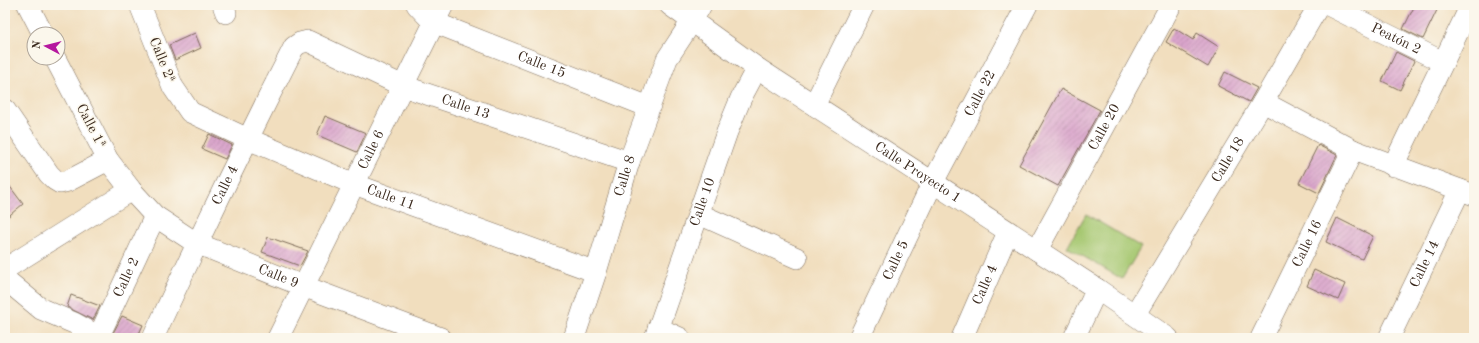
<svg xmlns="http://www.w3.org/2000/svg" width="1479" height="343" font-family="'Old Standard TT',serif">
<defs>
<pattern id="building-hatch" width="6" height="6" patternUnits="userSpaceOnUse"><rect width="6" height="6" fill="#daa5cc"/><path d="M-1 1l2-2M0 6l6-6M5 7l2-2" fill="none" stroke="#b287a5"/></pattern>
</defs>
<rect width="100%" height="100%" fill="#fbf7ec"/>
<filter id="ink" filterUnits="userSpaceOnUse"><feTurbulence type="fractalNoise" baseFrequency=".025" numOctaves="2"/><feDisplacementMap in="SourceGraphic" scale="8" xChannelSelector="R" yChannelSelector="G"/><feConvolveMatrix kernelMatrix="1 2 1 2 8 2 1 2 1" color-interpolation-filters="sRGB"/></filter>
<filter id="wash" filterUnits="userSpaceOnUse"><feTurbulence type="fractalNoise" baseFrequency=".012" numOctaves="4" result="noise"/><feDisplacementMap in="SourceGraphic" scale="16" xChannelSelector="R" yChannelSelector="G"/><feGaussianBlur stdDeviation="0.9" result="paint"/><feColorMatrix in="noise" values="0 0 0 0 0 0 0 0 0 0 0 0 0 0 0 0 0 1.4 0 .05"/><feComposite in="paint" operator="in"/></filter>
<g filter="url(#wash)">
<rect width="100%" height="100%" fill="#f1debe"/>
<!-- grass -->
<path fill="#a5c770" stroke="#707847" d="M 1086,214 L 1141,247 L 1122,279 L 1067,247 Z"/>
<g id="blocks">
<!-- building -->
<g fill="url(#building-hatch)">
<path d="M 1415,5 L 1430,5 L 1438,8 L 1423,39 L 1403,29 Z"/>
<path d="M 1174,28 L 1193,40 L 1197,33 L 1219,47 L 1208,67 L 1166,42 Z"/>
<path d="M 195,33 L 201,48 L 175,60 L 169,45 Z"/>
<path d="M 1396,52 L 1414,61 L 1400,90 L 1382,81 Z"/>
<path d="M 1225,72 L 1257,88 L 1249,102 L 1218,86 Z"/>
<path d="M 1061,89 L 1100,110 L 1058,186 L 1019,165 Z"/>
<path d="M 325,116 L 366,133 L 357,152 L 317,135 Z"/>
<path d="M 209,134 L 232,145 L 225,159 L 202,149 Z"/>
<path d="M 1318,145 L 1337,155 L 1319,193 L 1299,183 Z"/>
<path d="M 5,180 L 23,204 L 5,219 Z"/>
<path d="M 1337,218 L 1373,236 L 1362,259 L 1326,242 Z"/>
<path d="M 268,237 L 308,251 L 300,266 L 262,252 Z"/>
<path d="M 1314,270 L 1345,284 L 1338,300 L 1307,286 Z"/>
<path d="M 71,295 L 100,306 L 93,320 L 67,307 Z"/>
<path d="M 122,316 L 143,325 L 137,338 L 124,338 L 113,333 Z"/>
</g>
</g>
</g>
<g filter="url(#ink)">
<use href="#blocks" fill-opacity="0" stroke="#7b6956" stroke-width="1"/>
<g fill="none" stroke-linecap="round" stroke-linejoin="round">
<defs>
<g id="minor">
<path d="M 28,5 L 43,34"/>
<path id="s1" d="M 140,5 L 173,87 L 190,112 L 248,139 L 354,184 L 596,272"/>
<path d="M 223,5 L 226,13"/>
<path id="s2" d="M 417,5 L 433,22 L 649,107"/>
<path id="s3" d="M 670,5 L 757,68 L 1097,289 L 1168,338"/>
<path id="s4" d="M 1328,5 L 1443,62"/>
<path id="s5" d="M 55,58 L 108,160 L 131,190 L 155,216 L 196,243 L 303,286 L 441,338"/>
<path d="M 1263,102 L 1353,150 L 1474,195"/>
<path d="M 814,105 L 864,5"/>
<path d="M 5,110 L 49,174 L 55,180 L 60,183 L 68,181 L 108,160"/>
<path d="M 1393,166 L 1471,5"/>
<path d="M 699,214 L 797,258"/>
<path id="s6" d="M 1037,250 L 1171,5"/>
<path d="M 5,269 L 131,190"/>
<path d="M 5,279 L 41,309 L 74,323 L 101,338"/>
<path id="s7" d="M 1135,314 L 1263,102 L 1319,5"/>
<path d="M 658,328 L 680,338"/>
<path id="s8" d="M 98,338 L 155,216"/>
<path id="s9" d="M 153,338 C 198,240 245,143 294,47 L 300,43 L 308,41 L 403,86 L 629,162"/>
<path id="s10" d="M 278,338 L 443,5"/>
<path id="s11" d="M 574,338 L 596,272 L 629,162 L 667,59 L 692,21 L 701,5"/>
<path id="s12" d="M 655,338 L 727,132 L 741,98 L 757,68"/>
<path id="s13" d="M 859,338 L 933,182 L 1027,5"/>
<path id="s14" d="M 962,338 L 1008,232"/>
<path d="M 1074,338 L 1097,289"/>
<path id="s15" d="M 1261,338 L 1353,150"/>
<path id="s16" d="M 1389,338 L 1460,190"/>
</g>
</defs>
<!-- minor casing -->
<use href="#minor" stroke="#7b6956" stroke-width="22"/>
<!-- minor -->
<use href="#minor" stroke="#fff" stroke-width="21"/>
</g>
</g>
<g text-anchor="middle" dominant-baseline="central" stroke-width="3" stroke-linejoin="round" paint-order="stroke">
<!-- street labels -->
<g font-size="14" fill="#3b2a1e" stroke="#fbf7ec">
<text stroke="none"><textPath href="#s4" startOffset="76">Peatón 2</textPath></text>
<text transform="translate(162 60) rotate(68)">Calle 2ª</text>
<text stroke="none"><textPath href="#s2" startOffset="140">Calle 15</textPath></text>
<text stroke="none"><textPath href="#s13" startOffset="273">Calle 22</textPath></text>
<text stroke="none"><textPath href="#s9" startOffset="510">Calle 13</textPath></text>
<text transform="translate(91 126) rotate(62)">Calle 1ª</text>
<text stroke="none"><textPath href="#s6" startOffset="140">Calle 20</textPath></text>
<text stroke="none"><textPath href="#s10" startOffset="210">Calle 6</textPath></text>
<text stroke="none"><textPath href="#s7" startOffset="180">Calle 18</textPath></text>
<text stroke="none"><textPath href="#s3" startOffset="299">Calle Proyecto 1</textPath></text>
<text stroke="none"><textPath href="#s11" startOffset="170">Calle 8</textPath></text>
<text stroke="none"><textPath href="#s9" startOffset="169">Calle 4</textPath></text>
<text stroke="none"><textPath href="#s1" startOffset="337">Calle 11</textPath></text>
<text stroke="none"><textPath href="#s12" startOffset="144">Calle 10</textPath></text>
<text stroke="none"><textPath href="#s15" startOffset="105">Calle 16</textPath></text>
<text stroke="none"><textPath href="#s13" startOffset="86">Calle 5</textPath></text>
<text stroke="none"><textPath href="#s16" startOffset="82">Calle 14</textPath></text>
<text stroke="none"><textPath href="#s8" startOffset="67">Calle 2</textPath></text>
<text stroke="none"><textPath href="#s5" startOffset="326">Calle 9</textPath></text>
<text stroke="none"><textPath href="#s14" startOffset="58">Calle 4</textPath></text>
</g>
</g>
<!-- margin -->
<rect width="1479" height="343" fill="none" stroke="#fbf7ec" stroke-width="20"/>
<!-- north arrow -->
<g transform="translate(46 46) rotate(277)"><circle r="19" fill="#fbf7ec" stroke="#aea59a"/>
<path d="M0-3L7 15L0 10L-7 15Z" fill="#b5179e"/>
<text y="-6" font-size="11" font-weight="bold" text-anchor="middle" fill="#3b2a1e">N</text>
</g>
</svg>
